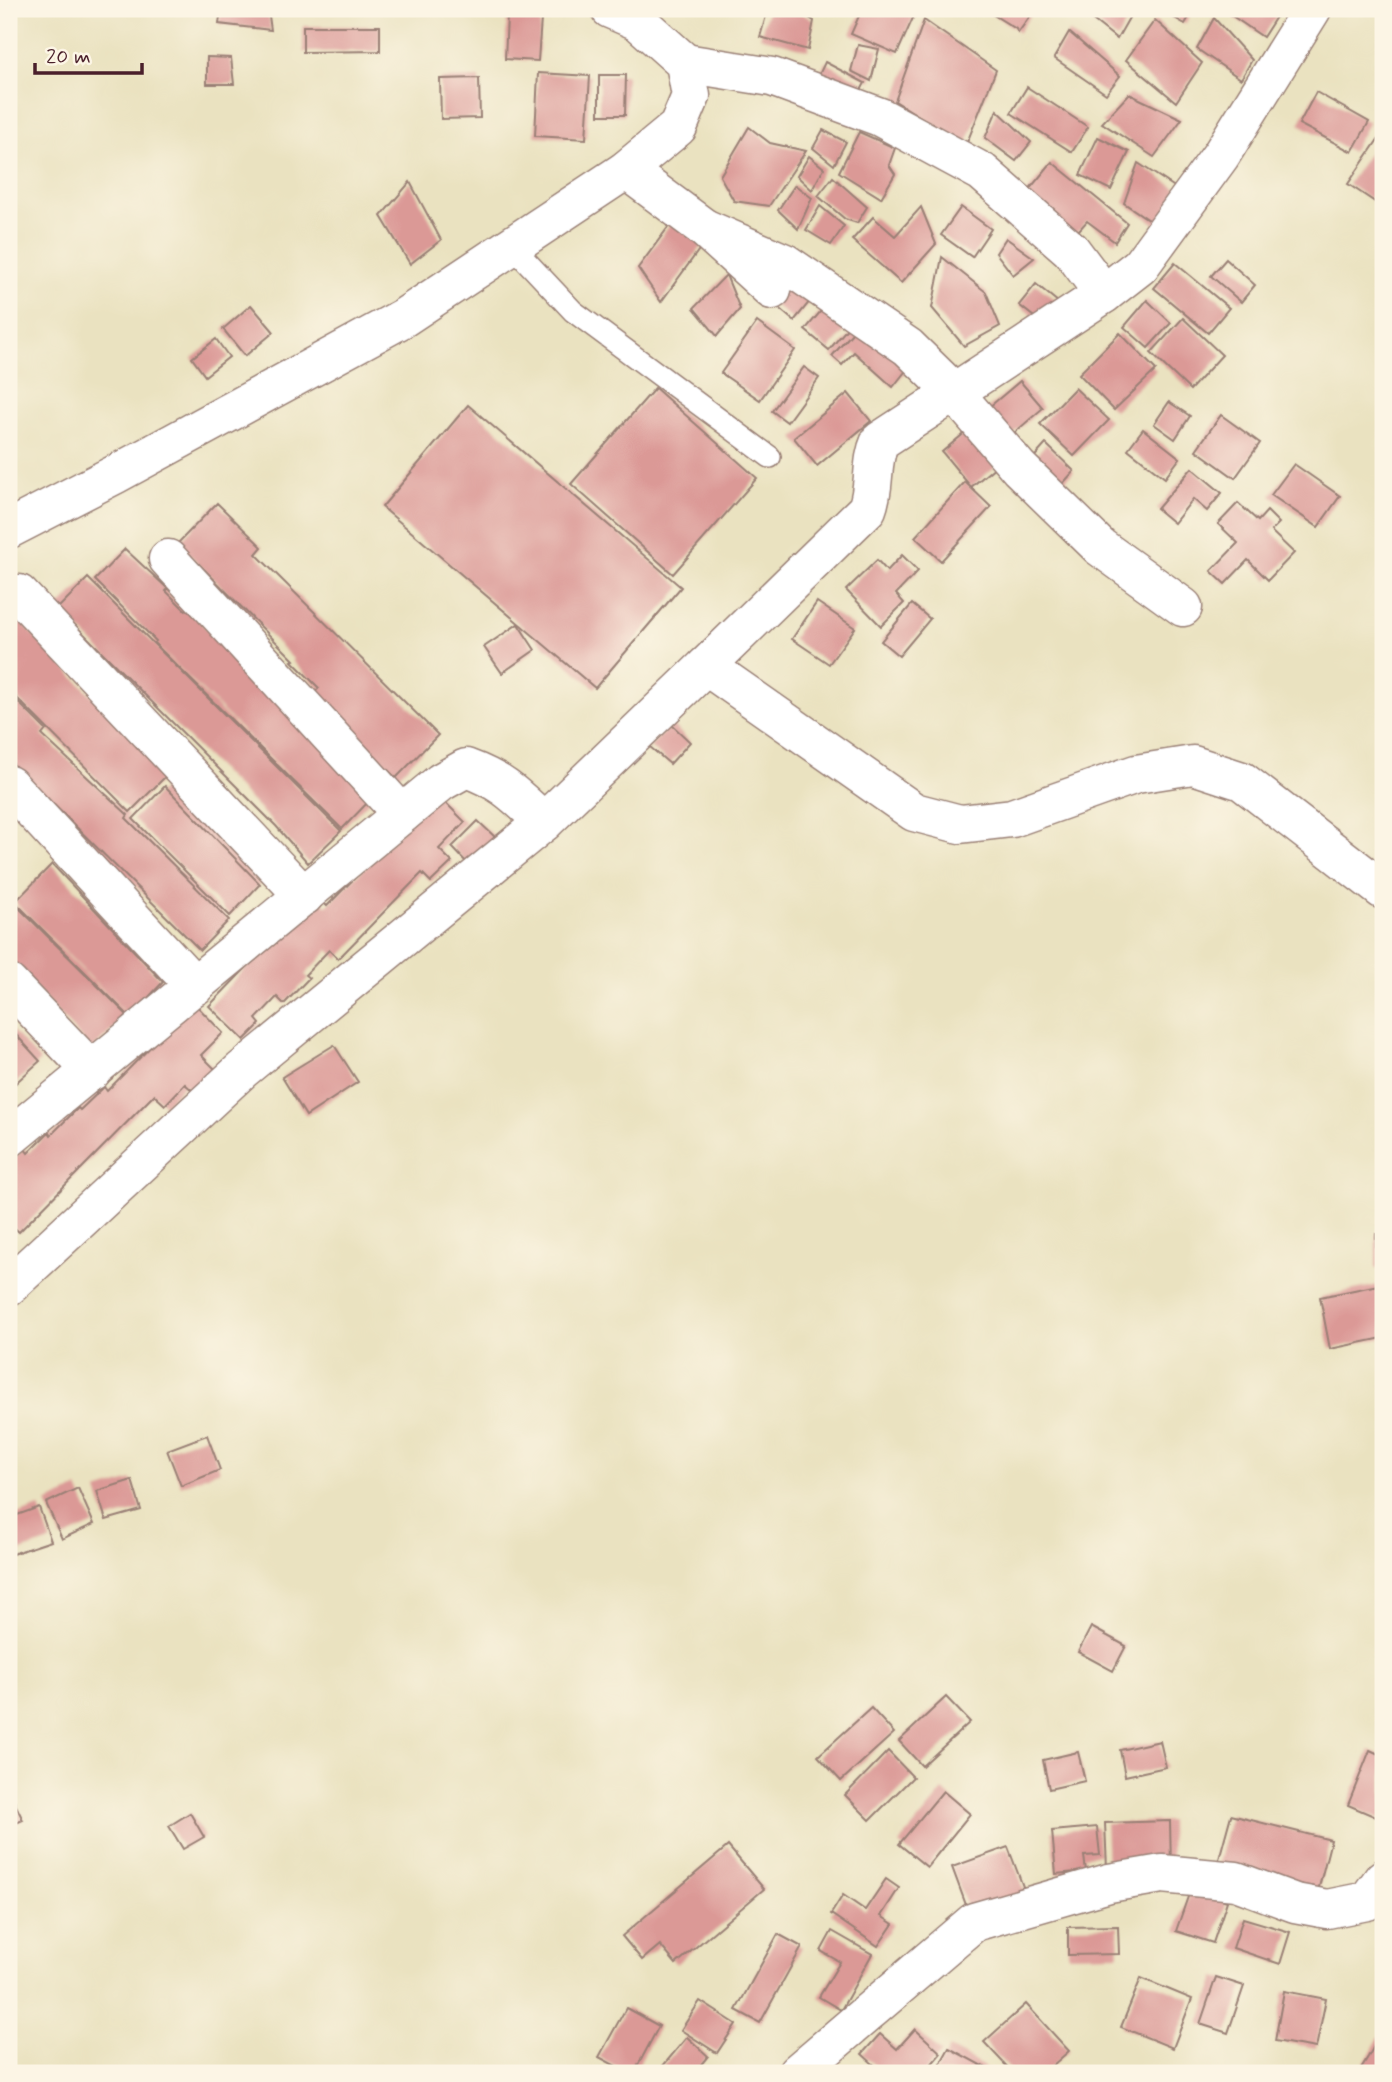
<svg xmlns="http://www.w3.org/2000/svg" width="1392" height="2082" font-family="Mynerve,sans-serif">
<rect width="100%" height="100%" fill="#fcf5e5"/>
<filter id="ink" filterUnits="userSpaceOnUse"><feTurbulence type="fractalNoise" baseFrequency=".0143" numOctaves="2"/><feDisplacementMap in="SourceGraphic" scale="14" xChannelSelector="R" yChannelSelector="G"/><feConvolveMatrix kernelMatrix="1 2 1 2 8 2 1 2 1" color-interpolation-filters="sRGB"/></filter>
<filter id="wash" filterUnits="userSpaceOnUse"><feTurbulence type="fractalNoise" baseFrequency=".00686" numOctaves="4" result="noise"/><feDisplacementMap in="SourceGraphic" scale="28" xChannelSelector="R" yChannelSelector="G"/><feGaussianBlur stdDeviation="1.57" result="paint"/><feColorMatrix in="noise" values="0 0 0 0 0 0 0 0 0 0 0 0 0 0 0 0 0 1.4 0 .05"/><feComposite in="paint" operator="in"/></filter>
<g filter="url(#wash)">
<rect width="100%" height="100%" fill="#eae2c0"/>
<g id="blocks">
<!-- building -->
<g fill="#db9996">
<path d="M 221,9 L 268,9 L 271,30 L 219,24 Z"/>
<path d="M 768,9 L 795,9 L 814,21 L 808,50 L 760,37 Z"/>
<path d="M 862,9 L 917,9 L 897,54 L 851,34 Z"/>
<path d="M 984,9 L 1035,9 L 1018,33 L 1016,29 Z"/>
<path d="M 1079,9 L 1134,9 L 1117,39 Z"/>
<path d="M 1162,9 L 1194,9 L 1185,24 L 1161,10 Z"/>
<path d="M 1222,9 L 1281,9 L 1263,37 Z"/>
<path d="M 507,17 L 541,19 L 538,61 L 505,59 Z"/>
<path d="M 1214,18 L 1252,60 L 1241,79 L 1197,49 Z"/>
<path d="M 924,20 L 996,70 L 966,145 L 895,101 Z"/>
<path d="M 1155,20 L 1202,63 L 1176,102 L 1126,60 Z"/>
<path d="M 303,26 L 380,26 L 380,51 L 303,52 Z"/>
<path d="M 1069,32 L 1120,76 L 1106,94 L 1054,58 Z"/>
<path d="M 858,45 L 879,49 L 871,81 L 851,71 Z"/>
<path d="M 207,57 L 231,58 L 234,84 L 207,84 Z"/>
<path d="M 825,62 L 865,83 L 856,100 L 817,79 Z"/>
<path d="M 538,73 L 590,76 L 586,139 L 535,136 Z"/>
<path d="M 599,75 L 626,75 L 625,115 L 599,115 Z"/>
<path d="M 479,78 L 480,118 L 441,119 L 440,79 Z"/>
<path d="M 1027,87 L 1088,127 L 1072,152 L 1011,113 Z"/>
<path d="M 1316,92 L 1369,122 L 1352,152 L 1299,124 Z"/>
<path d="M 1129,94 L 1182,119 L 1154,157 L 1102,123 Z"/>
<path d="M 997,110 L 1031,142 L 1016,161 L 985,138 Z"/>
<path d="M 749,127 L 770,143 L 806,151 L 769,206 L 734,201 L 720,176 Z"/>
<path d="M 823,130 L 846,142 L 834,165 L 813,148 Z"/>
<path d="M 859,132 L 895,148 L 889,165 L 895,174 L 881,198 L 839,172 Z"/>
<path d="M 1381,135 L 1383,136 L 1383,203 L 1381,206 L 1348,184 Z"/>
<path d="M 1098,137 L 1129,152 L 1111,190 L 1080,175 Z"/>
<path d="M 809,156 L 824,168 L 812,190 L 797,176 Z"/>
<path d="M 1052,162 L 1127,223 L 1115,242 L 1087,221 L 1070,240 L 1023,197 Z"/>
<path d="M 1138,163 L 1199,203 L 1176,238 L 1124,203 Z"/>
<path d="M 833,177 L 867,207 L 857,223 L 845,219 L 818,196 Z"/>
<path d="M 410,182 L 441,240 L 410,264 L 381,216 Z"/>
<path d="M 795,185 L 812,198 L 798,229 L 778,210 Z"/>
<path d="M 820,206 L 844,226 L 831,245 L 806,230 Z"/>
<path d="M 921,207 L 936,244 L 901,283 L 852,240 L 873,217 L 895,236 Z"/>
<path d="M 961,207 L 991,229 L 972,257 L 941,235 Z"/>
<path d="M 678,214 L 709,236 L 661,302 L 638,268 Z"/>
<path d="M 1006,238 L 1034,258 L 1013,275 L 996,253 Z"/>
<path d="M 942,257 L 986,292 L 1000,326 L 964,346 L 932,308 Z"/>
<path d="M 1226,259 L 1255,285 L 1241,302 L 1211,276 Z"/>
<path d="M 1175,263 L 1229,308 L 1208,333 L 1154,288 Z"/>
<path d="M 726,275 L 740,309 L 717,336 L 694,308 Z"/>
<path d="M 790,275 L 815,295 L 794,321 L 769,300 Z"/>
<path d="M 1036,284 L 1059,303 L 1043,324 L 1019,305 Z"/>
<path d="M 1147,300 L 1171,323 L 1148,348 L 1124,327 Z"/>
<path d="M 251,305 L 274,332 L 245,356 L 223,329 Z"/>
<path d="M 826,305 L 850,325 L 829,350 L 805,330 Z"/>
<path d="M 1183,318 L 1222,355 L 1190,390 L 1151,353 Z"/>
<path d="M 757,322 L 795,350 L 760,400 L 721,373 Z"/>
<path d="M 859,325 L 908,368 L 893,387 L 854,352 L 842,365 L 832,356 Z"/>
<path d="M 1120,333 L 1156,370 L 1114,410 L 1079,374 Z"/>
<path d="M 216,339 L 229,357 L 205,376 L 192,358 Z"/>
<path d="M 804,367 L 819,378 L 787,422 L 772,411 Z"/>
<path d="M 1020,381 L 1043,408 L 1006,440 L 982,413 Z"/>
<path d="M 655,388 L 757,478 L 673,574 L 571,484 Z"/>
<path d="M 1075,388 L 1109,420 L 1074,456 L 1040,424 Z"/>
<path d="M 848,393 L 871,421 L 817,466 L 794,438 Z"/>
<path d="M 1169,402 L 1190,416 L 1175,439 L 1154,424 Z"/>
<path d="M 468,405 L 681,587 L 595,688 L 382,507 Z"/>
<path d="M 1221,415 L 1260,443 L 1235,478 L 1196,450 Z"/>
<path d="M 1143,429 L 1180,458 L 1165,478 L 1128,449 Z"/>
<path d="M 967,431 L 996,466 L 971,487 L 942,452 Z"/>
<path d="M 1046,444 L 1074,471 L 1057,490 L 1028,464 Z"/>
<path d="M 1294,464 L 1340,496 L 1318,527 L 1271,495 Z"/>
<path d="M 1192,468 L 1222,493 L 1207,511 L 1193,499 L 1174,523 L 1157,509 Z"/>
<path d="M 965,482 L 991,507 L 941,561 L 915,537 Z"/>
<path d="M 217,503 L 262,547 L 256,554 L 438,735 L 396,778 L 312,695 L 319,688 L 292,661 L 294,660 L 178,543 Z"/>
<path d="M 1238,503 L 1258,521 L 1267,511 L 1279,523 L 1271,531 L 1294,553 L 1268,580 L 1248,560 L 1225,584 L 1211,571 L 1238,543 L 1218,524 Z"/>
<path d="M 125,549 L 168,589 L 166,591 L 185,610 L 187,609 L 231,652 L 373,797 L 342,829 L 154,643 L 156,641 L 95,580 Z"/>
<path d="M 902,555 L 918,571 L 896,594 L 904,603 L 881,626 L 846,590 L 877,560 L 887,571 Z"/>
<path d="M 88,578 L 341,831 L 308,863 L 276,826 L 58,608 Z"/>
<path d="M 817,602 L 855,628 L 829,664 L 792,639 Z"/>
<path d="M 912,604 L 930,619 L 899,656 L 881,641 Z"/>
<path d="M 9,610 L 168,774 L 130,812 L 9,690 Z"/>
<path d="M 518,624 L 535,650 L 502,673 L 484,647 Z"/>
<path d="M 9,693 L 46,730 L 42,735 L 128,815 L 126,818 L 229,920 L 200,950 L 9,760 Z"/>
<path d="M 671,724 L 690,742 L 670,764 L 650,747 Z"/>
<path d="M 165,786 L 260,884 L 230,916 L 133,819 Z"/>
<path d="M 437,794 L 465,822 L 439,849 L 452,862 L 431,882 L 422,873 L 338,959 L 329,950 L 305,975 L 309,978 L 284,1004 L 277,997 L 256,1019 L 260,1024 L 244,1040 L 209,1006 L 316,896 L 327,906 Z"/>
<path d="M 478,821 L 495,837 L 468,864 L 452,847 Z"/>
<path d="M 52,864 L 163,982 L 130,1017 L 15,902 Z"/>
<path d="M 17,906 L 127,1015 L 92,1050 L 9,961 L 9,914 Z"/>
<path d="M 194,1003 L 223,1033 L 201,1055 L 216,1070 L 194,1092 L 185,1084 L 165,1105 L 154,1095 L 19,1232 L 9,1223 L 9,1164 L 24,1148 L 28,1153 L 49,1132 L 51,1135 L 78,1108 L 80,1110 L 104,1087 L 107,1091 Z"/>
<path d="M 9,1027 L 40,1061 L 9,1089 Z"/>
<path d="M 334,1045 L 358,1082 L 306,1116 L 282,1077 Z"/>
<rect x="1376" y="1234" width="7" height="34"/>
<path d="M 1383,1284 L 1383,1338 L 1330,1349 L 1320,1297 Z"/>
<path d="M 207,1435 L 220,1470 L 181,1486 L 167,1450 Z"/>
<path d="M 132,1480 L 141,1510 L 106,1520 L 97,1491 Z"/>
<path d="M 78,1488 L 94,1524 L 62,1539 L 46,1503 Z"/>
<path d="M 39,1507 L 51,1541 L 9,1555 L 9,1518 Z"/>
<path d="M 1091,1627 L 1126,1646 L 1113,1671 L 1078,1652 Z"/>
<path d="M 946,1697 L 970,1722 L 922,1766 L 899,1741 Z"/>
<path d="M 871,1708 L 894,1733 L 841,1781 L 818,1756 Z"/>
<path d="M 1160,1741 L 1166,1767 L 1125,1776 L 1120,1750 Z"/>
<path d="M 1370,1750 L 1383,1756 L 1383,1820 L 1348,1805 Z"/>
<path d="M 888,1751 L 913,1777 L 870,1820 L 845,1795 Z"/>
<path d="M 1078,1752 L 1085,1781 L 1049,1789 L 1043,1760 Z"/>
<path d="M 9,1791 L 23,1820 L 9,1826 Z"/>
<path d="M 943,1791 L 970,1814 L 927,1867 L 899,1844 Z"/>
<path d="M 190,1813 L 204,1837 L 183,1849 L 169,1826 Z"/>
<path d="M 1231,1815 L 1331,1840 L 1317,1895 L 1216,1870 Z"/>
<path d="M 1170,1821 L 1171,1867 L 1107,1869 L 1105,1823 Z"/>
<path d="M 1097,1827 L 1100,1855 L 1084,1856 L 1086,1871 L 1056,1874 L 1052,1831 Z"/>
<path d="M 728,1846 L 764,1889 L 676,1964 L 660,1945 L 642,1960 L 622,1936 Z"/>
<path d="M 1008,1847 L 1025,1892 L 969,1913 L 952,1867 Z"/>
<path d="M 886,1879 L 899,1888 L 881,1916 L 893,1924 L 878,1946 L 831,1914 L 843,1895 L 865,1910 Z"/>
<path d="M 1191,1888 L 1227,1901 L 1213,1943 L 1176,1931 Z"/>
<path d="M 1243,1918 L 1290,1932 L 1280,1964 L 1233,1948 Z"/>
<path d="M 1118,1926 L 1119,1954 L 1068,1955 L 1068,1927 Z"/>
<path d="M 832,1931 L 872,1954 L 841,2010 L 819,1997 L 840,1962 L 821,1951 Z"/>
<path d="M 778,1934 L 802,1947 L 760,2023 L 736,2010 Z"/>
<path d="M 1216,1977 L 1244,1986 L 1228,2033 L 1200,2024 Z"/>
<path d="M 1141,1978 L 1192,1999 L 1173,2048 L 1121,2027 Z"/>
<path d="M 1284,1991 L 1326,1999 L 1316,2048 L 1275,2041 Z"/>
<path d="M 700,2001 L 736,2024 L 717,2053 L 681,2030 Z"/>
<path d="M 1026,2004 L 1069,2051 L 1044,2073 L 1013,2073 L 984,2042 Z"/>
<path d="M 626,2008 L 659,2026 L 634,2073 L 629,2073 L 599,2057 Z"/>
<path d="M 915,2029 L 941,2053 L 924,2073 L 883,2073 L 862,2054 L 880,2034 L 897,2049 Z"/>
<path d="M 1383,2030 L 1383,2073 L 1358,2073 L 1368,2057 Z"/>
<path d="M 687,2037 L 708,2056 L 694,2073 L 657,2073 Z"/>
<path d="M 949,2048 L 990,2070 L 988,2073 L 935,2073 Z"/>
</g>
</g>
</g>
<g filter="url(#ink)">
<use href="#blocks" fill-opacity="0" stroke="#9a8076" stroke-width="2"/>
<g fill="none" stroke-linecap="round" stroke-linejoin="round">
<defs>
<path id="service" d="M 512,246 L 573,311 L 770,457"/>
<g id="minor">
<path d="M 685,63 L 772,77 L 880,117 L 982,172 L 1071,250 L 1104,294"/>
<path d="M 626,170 L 704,228 L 772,290"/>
<path d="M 704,228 L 785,263 L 908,347 L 953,391 L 1019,468 L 1100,547 L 1183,607"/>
<path d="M 168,559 L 402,814"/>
<path d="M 19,594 L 304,896"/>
<path d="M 706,666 L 867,509 C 876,486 870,463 880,441 L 1104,294 L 1140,266 L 1221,155 L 1312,9"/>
<path d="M 9,785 L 195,986"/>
<path d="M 9,984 L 92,1071"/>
<path d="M 9,1138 L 441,782 L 466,768 C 504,782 515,795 544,822"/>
<path d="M 9,1286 L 242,1070 L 544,822 L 706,666 L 914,812 L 960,824 L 1012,818 L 1136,774 L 1193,765 L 1242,781 L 1383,890"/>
<path d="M 797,2073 L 974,1922 L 1109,1883 L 1162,1874 L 1236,1881 L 1295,1903 L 1327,1909 L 1367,1901 L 1383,1879"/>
</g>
<path id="tertiary" d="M 9,529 L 116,474 L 403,318 L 626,170 L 678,127 L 691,96 L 685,63 L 638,21 L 610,9"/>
</defs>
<!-- service casing -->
<use href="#service" stroke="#9a8076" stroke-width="24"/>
<!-- minor casing -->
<use href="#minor" stroke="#9a8076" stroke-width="41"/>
<!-- tertiary casing -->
<use href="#tertiary" stroke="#9a8076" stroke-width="41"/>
<!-- service -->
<use href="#service" stroke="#fff" stroke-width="21"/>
<!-- minor -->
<use href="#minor" stroke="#fff" stroke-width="38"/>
<!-- tertiary -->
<use href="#tertiary" stroke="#fff" stroke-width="38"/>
</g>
</g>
<!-- margin -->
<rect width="1392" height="2082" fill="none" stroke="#fcf5e5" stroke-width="35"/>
<!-- scale -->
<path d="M35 63v10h107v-10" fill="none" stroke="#4a1f2b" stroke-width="3.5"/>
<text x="46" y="63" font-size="21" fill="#4a1f2b" stroke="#fcf5e5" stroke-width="5" paint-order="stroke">20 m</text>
</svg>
